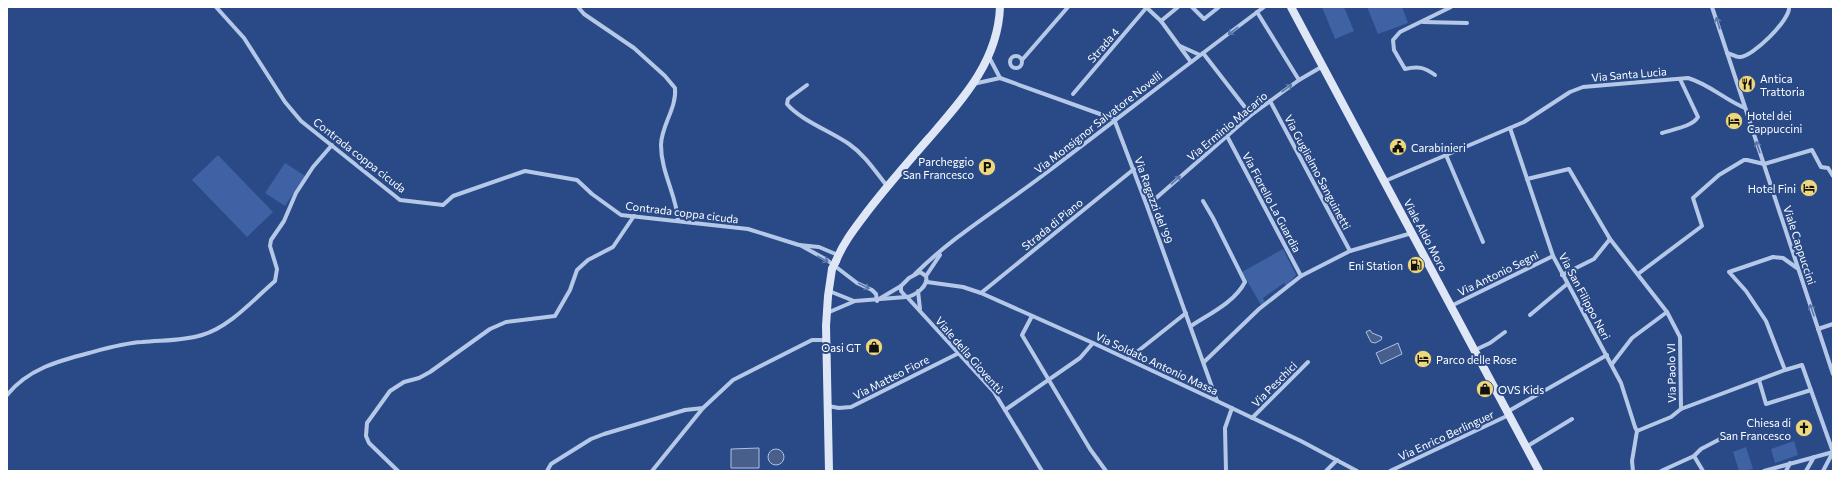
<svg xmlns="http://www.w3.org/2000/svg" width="1840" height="478" font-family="Commissioner,sans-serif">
<rect width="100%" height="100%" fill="#294a87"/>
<!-- green -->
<g fill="#3e62a4">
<path d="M 1322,7 L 1344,7 L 1354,31 L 1335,39 Z"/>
<path d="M 1367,7 L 1402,7 L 1408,23 L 1378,34 Z"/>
<path d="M 218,155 L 273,212 L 247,237 L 192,180 Z"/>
<path d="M 285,163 L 305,176 L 285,206 L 265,193 Z"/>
<path d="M 1283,249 L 1296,275 L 1286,286 L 1284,283 L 1263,298 L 1265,302 L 1261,305 L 1242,272 Z"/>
<path d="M 1794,441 L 1798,455 L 1775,463 L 1771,449 Z"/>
<path d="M 1746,447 L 1753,469 L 1739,471 L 1733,452 Z"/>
</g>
<!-- water -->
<g fill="#485f8b" stroke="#aac1e8">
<path d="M 1370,330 L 1372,333 L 1382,337 L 1381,340 L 1375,343 L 1371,342 L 1366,332 Z"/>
<path d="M 1398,343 L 1402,354 L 1381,364 L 1376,353 Z"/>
<path d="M 759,448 L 759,468 L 731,468 L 731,449 Z"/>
<circle cx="776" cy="457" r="8"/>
</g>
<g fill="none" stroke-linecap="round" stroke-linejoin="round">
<!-- minor -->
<g stroke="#b5c8e8" stroke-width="4">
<path d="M 216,7 L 244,38 L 285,102 L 301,121 L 400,200 L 443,205 L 453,196 L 525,171 L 577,180 L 592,194 L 621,215 L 748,229 L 799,245 L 819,247 L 838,255"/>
<path d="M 578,7 L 584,14 L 634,48 L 665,76 L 675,88 C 677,108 661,126 661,145 C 661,173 677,196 678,221"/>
<path d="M 1146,7 L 1161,21 L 1191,62"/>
<path d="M 1192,7 L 1204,19 L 1219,7"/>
<path d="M 1712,7 L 1833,374"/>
<path d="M 1257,12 L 1299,80"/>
<path d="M 1161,21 L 1178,7"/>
<path d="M 1423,22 L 1467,23"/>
<path d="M 1180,46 L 1200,55"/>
<path d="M 1203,53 L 1251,115"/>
<path d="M 1727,53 C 1731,54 1736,57 1739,57 C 1752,58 1791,19 1789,7"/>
<circle cx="1016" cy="62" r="6"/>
<path d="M 989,57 L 1000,78"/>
<path d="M 1022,60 L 1068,7"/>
<path d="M 1435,75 C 1424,67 1418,66 1405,69 L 1394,50 L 1393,40 L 1400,32 L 1451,7"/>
<path d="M 1000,78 L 1114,119 L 1147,206 L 1217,401"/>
<path d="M 973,84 L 1000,78"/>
<path d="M 807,85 L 788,99 L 787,104 C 800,120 832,132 849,144 C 865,155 875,171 887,186"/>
<path d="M 1073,94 L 1147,7"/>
<path d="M 1270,101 L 1350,251"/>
<path d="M 1510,128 L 1553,256 L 1621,383 L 1635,427 L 1637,431 L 1632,461 L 1633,471"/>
<path d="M 1662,133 C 1673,129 1692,127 1698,117 L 1680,79"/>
<path d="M 1227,136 L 1301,276"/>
<path d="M 1446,155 L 1483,242"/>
<path d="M 1527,179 L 1569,169 L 1610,239 L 1667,312 L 1680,337 L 1681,409 L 1671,417 L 1637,431"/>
<path d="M 1385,181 L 1524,122 L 1570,92 L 1583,87 L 1688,78 C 1709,84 1725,100 1745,108"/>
<path d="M 1147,206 L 1251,115 L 1299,80 L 1323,66"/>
<path d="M 800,245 L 827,260 L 857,283 L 872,290 L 876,294 L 877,301"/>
<path d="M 1797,268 L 1783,258 L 1773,257 L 1729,272 L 1746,291 L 1766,321 L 1785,370 L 1802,365 L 1833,452 L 1823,471"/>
<path d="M 920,272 L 926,276 C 929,286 915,296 906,297 L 901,291 L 901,286 L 909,278 Z"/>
<path d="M 915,274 C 953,236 1000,208 1042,176 C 1116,120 1189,63 1264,7"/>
<path d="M 1638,274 L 1702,226 L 1693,198 L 1719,175 L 1744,160 L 1747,160 L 1764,164 L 1812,150 L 1821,167 L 1828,168 L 1833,176"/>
<path d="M 1562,275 L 1594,259 L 1610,239"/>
<path d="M 926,276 L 940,255"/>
<path d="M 927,282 L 963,287 L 981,293 L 1093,343 L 1217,401 L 1301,441 L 1357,471"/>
<path d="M 829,291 L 854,301"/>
<path d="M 918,291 L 920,309"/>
<path d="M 981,293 L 1134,169"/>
<path d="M 907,297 L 994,392 L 1042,471"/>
<path d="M 879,299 L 901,286"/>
<path d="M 1451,306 L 1553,256"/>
<path d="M 827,313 L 855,301 L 906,297"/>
<path d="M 1530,315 L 1567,284"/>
<path d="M 1032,316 L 1022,335 L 1090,449 L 1106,471"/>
<path d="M 1191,326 C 1209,314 1234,303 1245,282 L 1213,218 L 1203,201"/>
<path d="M 1818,329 L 1833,324"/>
<path d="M 1475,350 L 1490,343 L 1505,332"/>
<path d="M 1128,359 L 1186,313"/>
<path d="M 1204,362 L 1259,309 L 1301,276 L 1350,251 L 1412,233"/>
<path d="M 1612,364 L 1632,338 L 1667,312"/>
<path d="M 1759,380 L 1766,404 L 1811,390"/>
<path d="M 7,395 C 28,369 58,361 89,353 C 107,348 124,343 142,342 C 162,340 183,341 202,335 C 230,327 254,299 275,281 L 277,269 L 270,246 L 271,240 L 284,221 L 296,193 L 313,167 L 332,145"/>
<path d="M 828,406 L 839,408 L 851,407 L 959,353"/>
<path d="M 1681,409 L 1785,370"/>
<path d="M 1005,410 L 1080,358 L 1093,343"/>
<path d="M 1507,412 L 1607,355"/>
<path d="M 1252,418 L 1308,362"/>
<path d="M 1526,447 L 1572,419"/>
<path d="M 1694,456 L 1703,471"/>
<path d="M 398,471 L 369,443 L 366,436 L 367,423 L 390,391 L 404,382 L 419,378 L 430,372 L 490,329 L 506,322 L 555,316 L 570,290 L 577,270 L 588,260 L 613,247 L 634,216"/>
<path d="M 547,471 L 551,464 L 591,439 L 604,434 L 685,410 L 703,408"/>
<path d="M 652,471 L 703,408 L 733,380 L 812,340 L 826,340"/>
<path d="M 1226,471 L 1225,428 L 1232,408"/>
<path d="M 1326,471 L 1337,460"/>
<path d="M 1390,471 L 1509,415"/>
<path d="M 1661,471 L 1694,456 L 1701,449 L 1724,437"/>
<path d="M 1764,471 L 1833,452"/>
<path d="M 1786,471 L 1790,463"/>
<path d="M 1806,471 L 1814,457"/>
</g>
<!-- secondary -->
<g stroke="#dfe7f7" stroke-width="8">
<path d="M 1291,7 L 1539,471"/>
<path d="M 836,261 C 843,243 855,228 867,212 C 887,186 908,162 929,138 C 963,99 998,61 1000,7"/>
<path d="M 829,471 L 826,326 L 828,296 L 832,269"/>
</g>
<!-- secondary-bridge -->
<path stroke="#dfe7f7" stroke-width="8" d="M 832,269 L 836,261"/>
</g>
<!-- one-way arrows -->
<defs><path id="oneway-shaft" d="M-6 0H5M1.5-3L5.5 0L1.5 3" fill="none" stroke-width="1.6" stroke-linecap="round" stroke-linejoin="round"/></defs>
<g stroke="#5a76a9">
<use href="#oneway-shaft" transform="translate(1718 23) rotate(-108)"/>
<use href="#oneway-shaft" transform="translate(1233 31) rotate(143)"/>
<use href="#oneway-shaft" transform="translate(1287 88) rotate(-36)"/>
<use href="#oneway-shaft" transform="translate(1758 147) rotate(-108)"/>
<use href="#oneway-shaft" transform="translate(1176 180) rotate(-41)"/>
<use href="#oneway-shaft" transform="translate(823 259) rotate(29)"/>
<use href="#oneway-shaft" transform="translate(864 286) rotate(26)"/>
<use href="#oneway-shaft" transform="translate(1812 310) rotate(-109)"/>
</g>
<!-- icons -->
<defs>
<symbol id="restaurant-disc" viewBox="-11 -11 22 22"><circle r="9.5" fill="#efd87c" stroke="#294a87"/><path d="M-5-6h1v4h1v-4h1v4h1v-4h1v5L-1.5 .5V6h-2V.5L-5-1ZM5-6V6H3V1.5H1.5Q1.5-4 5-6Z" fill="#111"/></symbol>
<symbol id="hotel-disc" viewBox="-11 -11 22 22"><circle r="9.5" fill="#efd87c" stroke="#294a87"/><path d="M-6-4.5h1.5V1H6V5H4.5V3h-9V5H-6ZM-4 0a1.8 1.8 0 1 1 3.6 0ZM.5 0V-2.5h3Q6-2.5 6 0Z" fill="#111"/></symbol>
<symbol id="civic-disc" viewBox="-11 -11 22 22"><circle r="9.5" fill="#efd87c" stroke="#294a87"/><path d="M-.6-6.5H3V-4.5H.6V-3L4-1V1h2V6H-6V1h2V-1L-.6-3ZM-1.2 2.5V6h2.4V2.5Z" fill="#111"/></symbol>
<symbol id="parking-disc" viewBox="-11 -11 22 22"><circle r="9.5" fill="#efd87c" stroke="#294a87"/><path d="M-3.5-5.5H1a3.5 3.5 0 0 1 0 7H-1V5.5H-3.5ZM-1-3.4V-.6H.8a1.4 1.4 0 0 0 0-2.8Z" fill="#111"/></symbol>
<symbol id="fuel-disc" viewBox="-11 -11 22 22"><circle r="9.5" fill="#efd87c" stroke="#294a87"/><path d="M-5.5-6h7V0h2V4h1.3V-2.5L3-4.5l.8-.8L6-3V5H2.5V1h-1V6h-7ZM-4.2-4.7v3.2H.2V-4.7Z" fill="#111"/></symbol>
<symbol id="shop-disc" viewBox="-11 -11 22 22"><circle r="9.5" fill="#efd87c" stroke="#294a87"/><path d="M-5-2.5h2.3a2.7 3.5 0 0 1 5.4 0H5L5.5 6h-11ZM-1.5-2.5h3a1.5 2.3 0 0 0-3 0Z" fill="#111"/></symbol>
<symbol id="church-disc" viewBox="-11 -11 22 22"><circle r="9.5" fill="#efd87c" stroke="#294a87"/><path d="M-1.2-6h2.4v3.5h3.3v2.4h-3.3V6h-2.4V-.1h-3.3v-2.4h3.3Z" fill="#111"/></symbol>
</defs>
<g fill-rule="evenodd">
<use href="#restaurant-disc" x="1737" y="74" width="20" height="20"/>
<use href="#hotel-disc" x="1724" y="111" width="20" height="20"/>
<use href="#civic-disc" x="1388" y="137" width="20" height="20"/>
<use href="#parking-disc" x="977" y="157" width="20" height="20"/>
<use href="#hotel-disc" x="1799" y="178" width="20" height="20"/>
<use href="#fuel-disc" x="1406" y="255" width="20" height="20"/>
<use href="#shop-disc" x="864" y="337" width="20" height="20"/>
<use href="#hotel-disc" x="1413" y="349" width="20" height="20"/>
<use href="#shop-disc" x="1475" y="379" width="20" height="20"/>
<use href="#church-disc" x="1794" y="418" width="20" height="20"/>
</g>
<g text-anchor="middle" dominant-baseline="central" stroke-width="4" stroke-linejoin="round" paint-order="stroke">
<!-- street labels -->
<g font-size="11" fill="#fff" stroke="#294a87">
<text transform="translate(1103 45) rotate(-49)">Strada 4</text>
<text transform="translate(1629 74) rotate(-5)">Via Santa Lucia</text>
<text transform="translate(1098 122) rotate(-38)">Via Monsignor Salvatore Novelli</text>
<text transform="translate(1227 126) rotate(-40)">Via Erminio Macario</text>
<text transform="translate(360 155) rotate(38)">Contrada coppa cicuda</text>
<text transform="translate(1318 172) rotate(62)">Via Guglielmo Sanguinetti</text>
<text transform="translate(1154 200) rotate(70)">Via Ragazzi del '99</text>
<text transform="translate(1272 202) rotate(62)">Via Fiorello La Guardia</text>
<text transform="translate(682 212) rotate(7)">Contrada coppa cicuda</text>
<text transform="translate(1052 224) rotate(-39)">Strada di Piano</text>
<text transform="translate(1426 235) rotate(62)">Viale Aldo Moro</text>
<text transform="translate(1800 245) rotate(72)">Viale Cappuccini</text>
<text transform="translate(1498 273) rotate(-26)">Via Antonio Segni</text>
<text transform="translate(1585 296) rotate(62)">Via San Filippo Neri</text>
<text transform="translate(970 355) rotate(49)">Viale della Gioventù</text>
<text transform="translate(1157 363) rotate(25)">Via Soldato Antonio Massa</text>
<text transform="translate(1671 373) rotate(-91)">Via Paolo VI</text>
<text transform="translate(891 377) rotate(-27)">Via Matteo Fiore</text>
<text transform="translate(1274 384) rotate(-45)">Via Peschici</text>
<text transform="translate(1446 435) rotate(-25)">Via Enrico Berlinguer</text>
</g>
<!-- poi labels -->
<g font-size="11" fill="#fff" stroke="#294a87" text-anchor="start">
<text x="1760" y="78">Antica<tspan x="1760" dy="13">Trattoria</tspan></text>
<text x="1747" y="115">Hotel dei<tspan x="1747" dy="13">Cappuccini</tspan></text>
<text x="1411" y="147">Carabinieri</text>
<text x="974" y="161" text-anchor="end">Parcheggio<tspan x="974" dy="13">San Francesco</tspan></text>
<text x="1796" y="188" text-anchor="end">Hotel Fini</text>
<text x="1403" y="265" text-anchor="end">Eni Station</text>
<text x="861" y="347" text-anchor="end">Oasi GT</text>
<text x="1436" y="359">Parco delle Rose</text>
<text x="1498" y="389">OVS Kids</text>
<text x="1791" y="422" text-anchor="end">Chiesa di<tspan x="1791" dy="13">San Francesco</tspan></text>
</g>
</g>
<!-- border -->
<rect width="1840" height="478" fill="none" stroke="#ffffff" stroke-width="16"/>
</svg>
